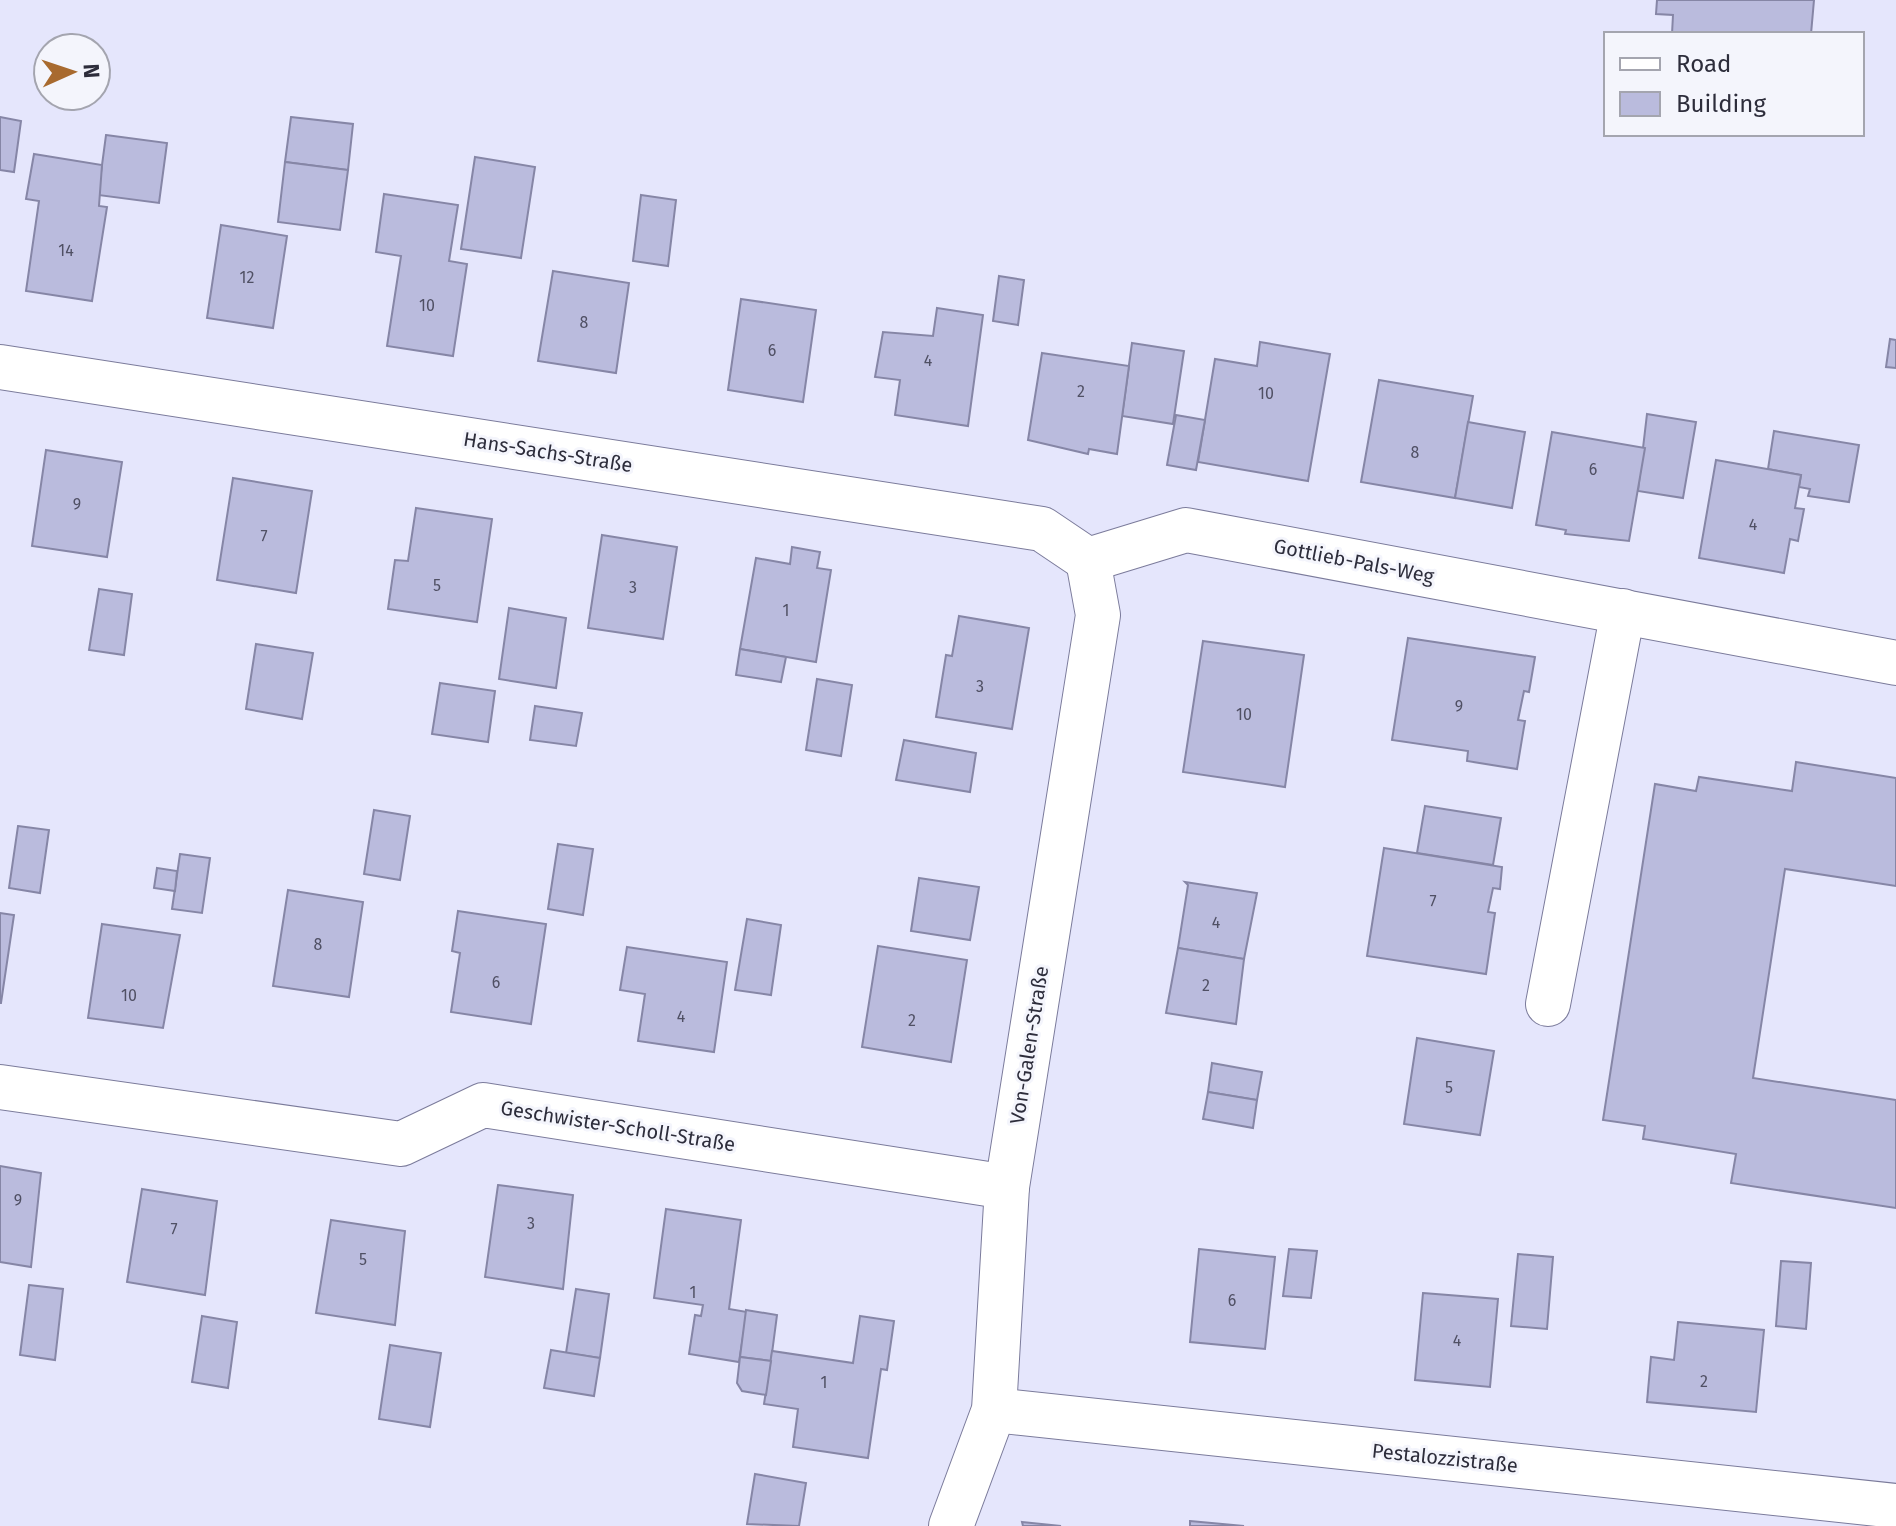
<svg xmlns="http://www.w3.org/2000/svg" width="1896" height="1526" font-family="'Fira Sans',sans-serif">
<rect width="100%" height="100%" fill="#e5e6fc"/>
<!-- building -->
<g fill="#babbdd" stroke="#8686a6" stroke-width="2">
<path d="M 1657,0 L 1814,0 L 1811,34 L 1672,34 L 1673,15 L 1656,14 Z"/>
<path d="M 0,117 L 21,121 L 14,172 L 0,170 Z"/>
<path d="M 291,117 L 353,124 L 348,170 L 285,162 Z"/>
<path d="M 106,135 L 167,143 L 159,203 L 98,195 Z"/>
<path d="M 34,154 L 102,165 L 99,206 L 107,207 L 92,301 L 26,291 L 39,201 L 26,199 Z"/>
<path d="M 475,157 L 535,167 L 521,258 L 461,249 Z"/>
<path d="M 285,162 L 348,170 L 340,230 L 278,222 Z"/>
<path d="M 384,194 L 458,205 L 449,261 L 467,264 L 453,356 L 387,346 L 401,256 L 376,252 Z"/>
<path d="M 641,195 L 676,200 L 668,266 L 633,261 Z"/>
<path d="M 221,225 L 287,236 L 273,328 L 207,318 Z"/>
<path d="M 553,271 L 629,283 L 616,373 L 538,361 Z"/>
<path d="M 999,276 L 1024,280 L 1018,325 L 993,321 Z"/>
<path d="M 741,299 L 816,310 L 803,402 L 728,390 Z"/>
<path d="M 937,308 L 983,315 L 968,426 L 895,415 L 900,380 L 875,377 L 883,332 L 933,336 Z"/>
<path d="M 1890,339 L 1896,340 L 1896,368 L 1886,367 Z"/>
<path d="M 1260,342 L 1330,354 L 1308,481 L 1198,462 L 1215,359 L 1257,366 Z"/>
<path d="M 1132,343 L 1184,351 L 1173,424 L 1122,416 Z"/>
<path d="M 1042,353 L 1129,366 L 1117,454 L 1089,449 L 1088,454 L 1028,440 Z"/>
<path d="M 1379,380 L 1473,396 L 1455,498 L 1361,482 Z"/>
<path d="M 1647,414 L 1696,422 L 1683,498 L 1638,491 Z"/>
<path d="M 1176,415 L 1205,420 L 1196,470 L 1167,465 Z"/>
<path d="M 1468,422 L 1525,432 L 1512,508 L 1455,498 Z"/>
<path d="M 1774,431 L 1859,445 L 1849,502 L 1808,496 L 1810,489 L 1799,487 L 1801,475 L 1768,469 Z"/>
<path d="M 1552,432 L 1645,448 L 1629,541 L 1565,534 L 1566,530 L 1536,525 Z"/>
<path d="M 46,450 L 122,462 L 107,557 L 32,546 Z"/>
<path d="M 1716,460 L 1801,475 L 1795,508 L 1804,509 L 1798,541 L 1790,539 L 1784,573 L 1699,558 Z"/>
<path d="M 233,478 L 312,491 L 296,593 L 217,580 Z"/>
<path d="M 416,508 L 492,519 L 477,622 L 388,609 L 395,560 L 408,561 Z"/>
<path d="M 602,535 L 677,547 L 663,639 L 588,628 Z"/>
<path d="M 792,547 L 820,552 L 817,568 L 831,570 L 816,662 L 740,649 L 756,558 L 790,564 Z"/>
<path d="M 99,589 L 132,594 L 124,655 L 89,650 Z"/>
<path d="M 509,608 L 566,618 L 556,688 L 499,679 Z"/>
<path d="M 959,616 L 1029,628 L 1012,729 L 936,717 L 946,655 L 952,656 Z"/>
<path d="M 1408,638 L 1535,657 L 1529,692 L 1524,691 L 1518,720 L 1525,721 L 1517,769 L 1467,761 L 1468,751 L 1392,740 Z"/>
<path d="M 1203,641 L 1304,655 L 1285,787 L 1183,772 Z"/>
<path d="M 256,644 L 313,653 L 302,719 L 246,709 Z"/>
<path d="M 740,649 L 786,657 L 781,682 L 736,675 Z"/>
<path d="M 817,679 L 852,685 L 841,756 L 806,750 Z"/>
<path d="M 440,683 L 495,691 L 488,742 L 432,734 Z"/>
<path d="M 535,706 L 582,713 L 576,746 L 530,740 Z"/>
<path d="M 904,740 L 976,753 L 970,792 L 896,780 Z"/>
<path d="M 1796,762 L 1896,778 L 1896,886 L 1785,869 L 1753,1078 L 1896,1100 L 1896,1208 L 1731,1183 L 1736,1154 L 1643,1139 L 1645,1126 L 1603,1120 L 1655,784 L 1696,791 L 1699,777 L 1792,791 Z"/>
<path d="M 1425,806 L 1501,818 L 1493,865 L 1417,853 Z"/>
<path d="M 374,810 L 410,816 L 400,880 L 364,874 Z"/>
<path d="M 18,826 L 49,830 L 40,893 L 9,888 Z"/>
<path d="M 558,844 L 593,849 L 583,915 L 548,909 Z"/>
<path d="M 1384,848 L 1502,867 L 1500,889 L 1493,888 L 1488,912 L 1495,913 L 1486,974 L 1367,956 Z"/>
<path d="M 180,854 L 210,858 L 202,913 L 172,909 Z"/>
<path d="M 157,868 L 177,871 L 175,891 L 154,888 Z"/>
<path d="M 919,878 L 979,887 L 970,940 L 911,931 Z"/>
<path d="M 1185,882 L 1257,893 L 1244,959 L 1178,948 L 1188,885 Z"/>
<path d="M 288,890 L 363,902 L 349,997 L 273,986 Z"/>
<path d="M 458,911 L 546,924 L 531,1024 L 451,1012 L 460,953 L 452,951 Z"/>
<path d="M 0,913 L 14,915 L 1,1003 L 0,1003 Z"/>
<path d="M 747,919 L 781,925 L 771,995 L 735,990 Z"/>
<path d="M 102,924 L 180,935 L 163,1028 L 88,1018 Z"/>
<path d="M 878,946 L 967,960 L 951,1062 L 862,1047 Z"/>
<path d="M 627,947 L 727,962 L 714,1052 L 638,1041 L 645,994 L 620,990 Z"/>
<path d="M 1178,948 L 1244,959 L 1236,1024 L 1166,1013 Z"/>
<path d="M 1417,1038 L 1494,1051 L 1480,1135 L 1404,1124 Z"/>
<path d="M 1212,1063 L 1262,1072 L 1257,1100 L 1208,1092 Z"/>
<path d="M 1208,1092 L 1257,1100 L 1253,1128 L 1203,1119 Z"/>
<path d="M 0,1166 L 41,1173 L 31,1267 L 0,1262 Z"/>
<path d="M 498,1185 L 573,1195 L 563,1289 L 485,1277 Z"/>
<path d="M 142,1189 L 217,1201 L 205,1295 L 127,1282 Z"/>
<path d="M 666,1209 L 741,1220 L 729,1309 L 747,1312 L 739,1362 L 689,1354 L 695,1315 L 701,1316 L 703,1305 L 654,1298 Z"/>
<path d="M 331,1220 L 405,1231 L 395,1325 L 316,1313 Z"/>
<path d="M 1199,1249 L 1275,1257 L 1265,1349 L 1190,1342 Z"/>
<path d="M 1289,1249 L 1317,1251 L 1311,1298 L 1283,1296 Z"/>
<path d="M 1518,1254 L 1553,1257 L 1547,1329 L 1511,1326 Z"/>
<path d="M 1781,1261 L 1811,1263 L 1806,1329 L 1776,1326 Z"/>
<path d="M 29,1285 L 63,1289 L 55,1360 L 20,1355 Z"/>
<path d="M 576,1289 L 609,1294 L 600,1358 L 566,1353 Z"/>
<path d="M 1423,1293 L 1498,1299 L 1490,1387 L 1415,1380 Z"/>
<path d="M 746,1310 L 777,1315 L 771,1361 L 740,1357 Z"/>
<path d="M 202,1316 L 237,1322 L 228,1388 L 192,1382 Z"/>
<path d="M 860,1316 L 894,1321 L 887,1370 L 881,1369 L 868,1458 L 793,1447 L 798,1409 L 764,1404 L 772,1351 L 853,1363 Z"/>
<path d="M 1678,1322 L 1764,1330 L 1756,1412 L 1647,1402 L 1651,1357 L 1674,1360 Z"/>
<path d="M 390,1345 L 441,1353 L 430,1427 L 379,1419 Z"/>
<path d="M 551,1350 L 600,1358 L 594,1396 L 544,1388 Z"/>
<path d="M 740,1357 L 771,1361 L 766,1395 L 742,1391 L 737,1383 Z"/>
<path d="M 755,1474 L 806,1483 L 799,1526 L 747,1524 Z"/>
<path d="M 1190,1521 L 1244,1526 L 1190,1526 Z"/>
<path d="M 1022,1522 L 1061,1526 L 1023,1526 Z"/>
</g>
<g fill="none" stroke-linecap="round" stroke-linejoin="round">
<defs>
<g id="street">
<path d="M 0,367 L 1042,529 L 1088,560"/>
<path d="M 1088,560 L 1186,530 L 1896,663"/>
<path d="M 1548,1004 L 1623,611"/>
<path d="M 0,1087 L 401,1144 L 483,1105 L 1007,1187"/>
<path d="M 994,1410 L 1896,1506"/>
<path d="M 951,1526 L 994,1410 L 1007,1187 L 1098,615 L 1088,560"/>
</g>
</defs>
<!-- street casing -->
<use href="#street" stroke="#7b7b9b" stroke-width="46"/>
<!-- street -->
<use href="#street" stroke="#fff" stroke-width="44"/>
</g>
<g text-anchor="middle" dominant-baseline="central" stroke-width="6" stroke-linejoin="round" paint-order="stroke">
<!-- number labels -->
<g font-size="16" fill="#505064">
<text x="66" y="250">14</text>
<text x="247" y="277">12</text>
<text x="427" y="305">10</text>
<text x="584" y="322">8</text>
<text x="772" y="350">6</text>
<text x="928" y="360">4</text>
<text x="1081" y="391">2</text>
<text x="1266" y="393">10</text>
<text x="1415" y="452">8</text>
<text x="1593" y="469">6</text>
<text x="77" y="504">9</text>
<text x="1753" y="524">4</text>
<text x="264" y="536">7</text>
<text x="437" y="585">5</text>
<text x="633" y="587">3</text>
<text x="786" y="610">1</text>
<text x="980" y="686">3</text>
<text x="1459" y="706">9</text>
<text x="1244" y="714">10</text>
<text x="1433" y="901">7</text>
<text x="1216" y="922">4</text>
<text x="318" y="944">8</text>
<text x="496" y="982">6</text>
<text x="1206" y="985">2</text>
<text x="129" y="995">10</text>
<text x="681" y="1016">4</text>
<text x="912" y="1020">2</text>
<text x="1449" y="1087">5</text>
<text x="18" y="1200">9</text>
<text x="531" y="1223">3</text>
<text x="174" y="1229">7</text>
<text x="363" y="1259">5</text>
<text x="693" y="1292">1</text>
<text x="1232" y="1300">6</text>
<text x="1457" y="1340">4</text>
<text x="1704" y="1381">2</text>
<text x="824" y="1382">1</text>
</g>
<!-- street labels -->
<g font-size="20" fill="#2d2d3b" stroke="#f4f5fc">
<text transform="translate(548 452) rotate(9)">Hans-Sachs-Straße</text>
<text transform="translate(1354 561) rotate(11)">Gottlieb-Pals-Weg</text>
<text transform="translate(1029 1045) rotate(-81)">Von-Galen-Straße</text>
<text transform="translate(618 1126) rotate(9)">Geschwister-Scholl-Straße</text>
<text transform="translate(1445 1458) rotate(6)">Pestalozzistraße</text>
</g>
</g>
<!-- legend -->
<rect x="1604" y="32" width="260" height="104" fill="#f4f5fc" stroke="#a4a5af" stroke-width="2"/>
<rect x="1620" y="58" width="40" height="12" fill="#ffffff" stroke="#a4a5af" stroke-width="2"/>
<text x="1676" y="72" font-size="24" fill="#2d2d3b">Road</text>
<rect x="1620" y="92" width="40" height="24" fill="#babbdd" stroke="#a4a5af" stroke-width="2"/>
<text x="1676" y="112" font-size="24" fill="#2d2d3b">Building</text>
<!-- north arrow -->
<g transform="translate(72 72) rotate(87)"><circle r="38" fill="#f4f5fc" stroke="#a4a5af" stroke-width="2"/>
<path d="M0-6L14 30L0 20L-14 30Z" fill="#a86a2f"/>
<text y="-12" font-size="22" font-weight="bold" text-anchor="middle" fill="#2d2d3b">N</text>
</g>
</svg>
